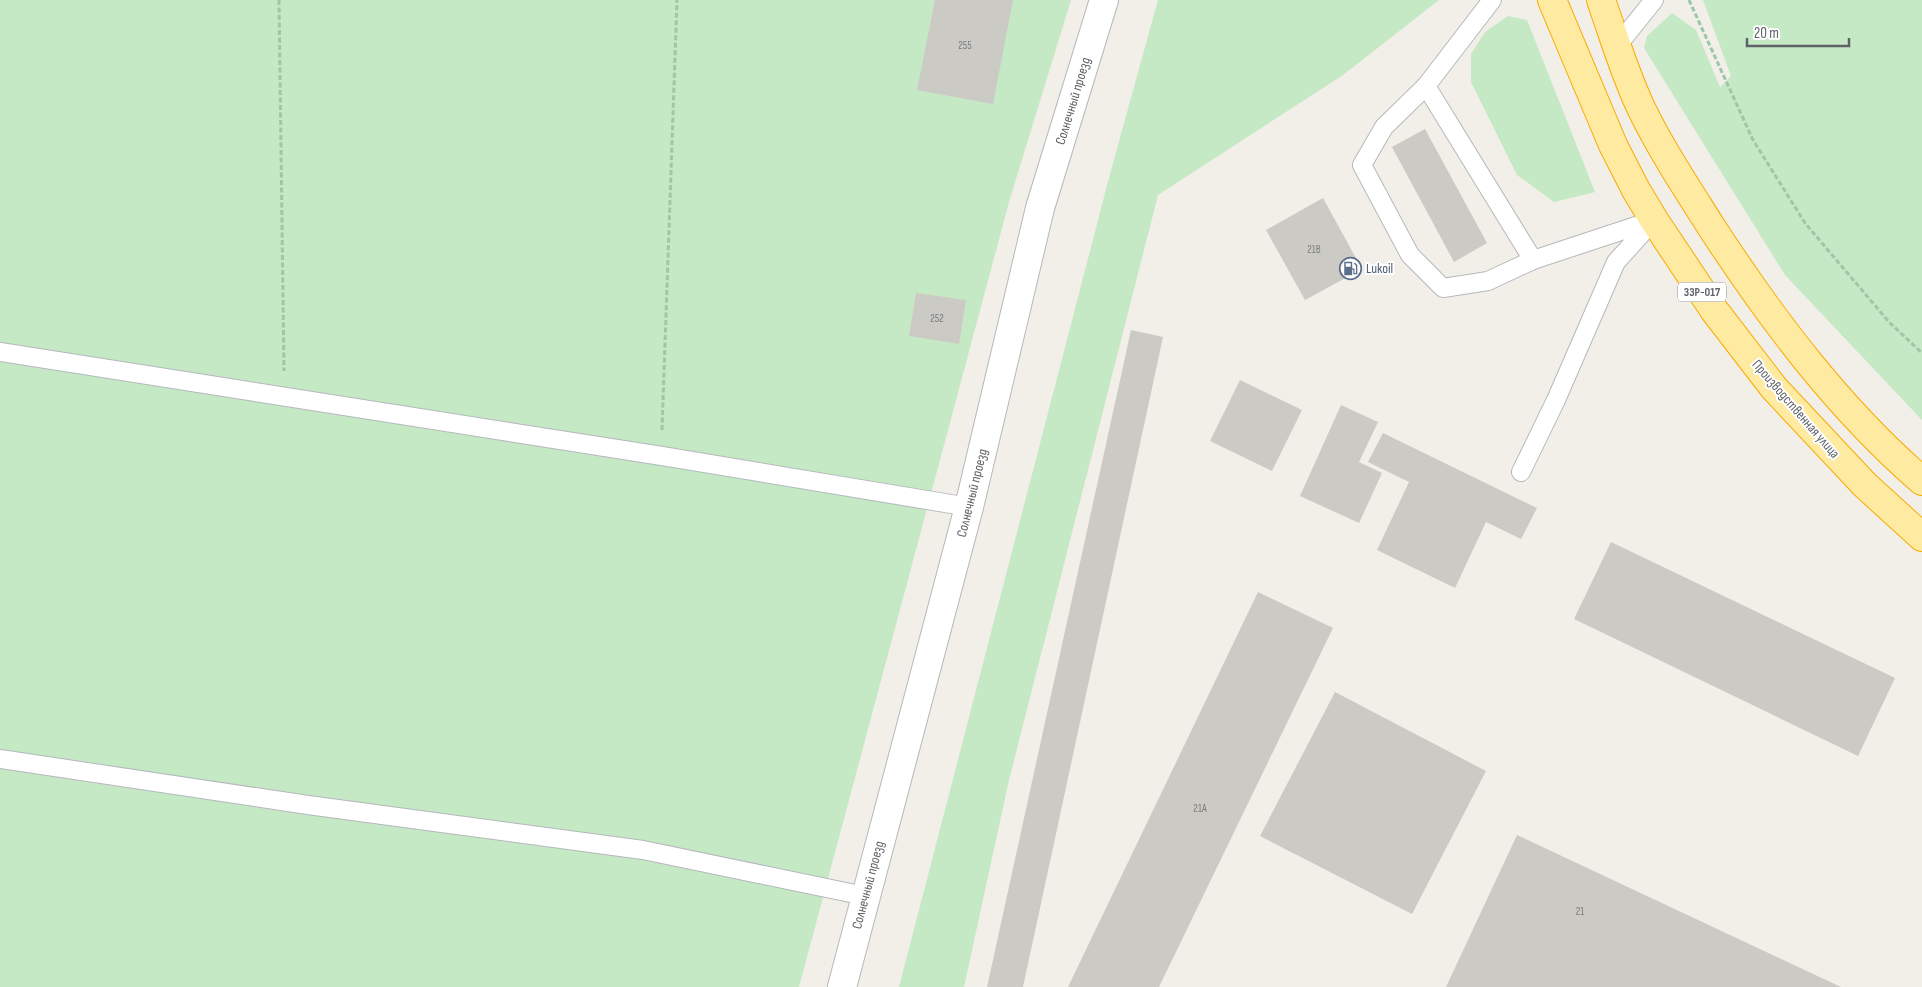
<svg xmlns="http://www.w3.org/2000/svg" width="1922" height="987" font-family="'Sofia Sans Condensed',sans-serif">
<rect width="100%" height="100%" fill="#f1efe8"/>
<!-- green -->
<g fill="#c5e8c5">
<path d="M 0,0 L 1071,0 L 1009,202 L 799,987 L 0,987 Z"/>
<path d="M 1158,0 L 1439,0 L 1343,75 L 1158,195 L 1009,780 L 964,987 L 899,987 L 1110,174 Z"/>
<path d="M 1703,0 L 1922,0 L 1922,420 L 1785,275 L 1644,48 L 1647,36 L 1672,13 L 1696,30 L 1720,87 L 1731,76 Z"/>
<path d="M 1508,16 L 1527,20 L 1595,192 L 1554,202 L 1517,175 L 1471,82 L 1471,54 L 1485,32 Z"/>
</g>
<!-- building -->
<g fill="#cccac5">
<path d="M 935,0 L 1013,0 L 993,104 L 917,90 Z"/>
<path d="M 1425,129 L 1487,243 L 1454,262 L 1392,147 Z"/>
<path d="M 1323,198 L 1362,269 L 1305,300 L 1266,230 Z"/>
<path d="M 916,293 L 966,300 L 959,344 L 909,336 Z"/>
<path d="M 1131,330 L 1163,337 L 1023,987 L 987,987 Z"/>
<path d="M 1240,380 L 1302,410 L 1272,471 L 1210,441 Z"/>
<path d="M 1341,405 L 1378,422 L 1359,462 L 1382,473 L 1359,523 L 1300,496 Z"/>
<path d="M 1383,433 L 1537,508 L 1521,539 L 1486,522 L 1455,588 L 1377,550 L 1409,482 L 1368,462 Z"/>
<path d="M 1611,542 L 1895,678 L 1858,756 L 1574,619 Z"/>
<path d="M 1258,592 L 1333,628 L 1159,987 L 1068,987 Z"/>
<path d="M 1335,692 L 1486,771 L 1412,914 L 1260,836 Z"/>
<path d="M 1517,835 L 1841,987 L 1446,987 Z"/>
</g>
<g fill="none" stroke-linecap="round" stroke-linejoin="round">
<defs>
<g id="service">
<path d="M 1492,0 L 1426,86 L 1384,127 L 1362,165 L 1410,255 L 1443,288 L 1488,281 L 1533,260 L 1654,220"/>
<path d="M 1617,46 L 1654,0"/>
<path d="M 1426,86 L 1533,260"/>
<path d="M 0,352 L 662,456 L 969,507"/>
<path d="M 1521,472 L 1556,400 L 1616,262 L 1653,221"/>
<path d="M 0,759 L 308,805 L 643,850 L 865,896"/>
</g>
<path id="minor" d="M 842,987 L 969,507 L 1040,208 L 1104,0"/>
<g id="trunk">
<path d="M 1552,0 L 1613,145 L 1636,190 L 1654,220 L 1714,310 L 1774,388 L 1865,485 L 1922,537"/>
<path d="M 1601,0 C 1614,37 1625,75 1642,110 C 1662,151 1688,190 1712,228 C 1772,320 1839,409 1922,481"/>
</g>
</defs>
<!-- service casing -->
<use href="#service" stroke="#b5b8bc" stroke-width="20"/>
<!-- minor casing -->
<use href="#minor" stroke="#b5b8bc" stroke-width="30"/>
<!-- trunk casing -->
<use href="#trunk" stroke="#f9ab00" stroke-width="30"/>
<!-- path -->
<g stroke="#9cc7a9" stroke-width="3" stroke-dasharray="5 2.5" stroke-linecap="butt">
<path d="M 279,0 L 284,371"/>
<path d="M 1689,0 L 1753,140 L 1805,223 L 1889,322 L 1922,353"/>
<path d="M 662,430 L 677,0"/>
</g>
<!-- service -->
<use href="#service" stroke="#fff" stroke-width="18"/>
<!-- minor -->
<use href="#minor" stroke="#fff" stroke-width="28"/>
<!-- trunk -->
<use href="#trunk" stroke="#feeaa1" stroke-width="28"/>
</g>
<!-- icons -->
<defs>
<symbol id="fuel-ring" viewBox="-11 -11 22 22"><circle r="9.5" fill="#fff" stroke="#5c6f8a" stroke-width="1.5"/><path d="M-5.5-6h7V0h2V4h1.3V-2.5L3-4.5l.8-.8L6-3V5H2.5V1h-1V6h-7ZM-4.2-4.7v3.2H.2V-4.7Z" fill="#5c6f8a"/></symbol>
</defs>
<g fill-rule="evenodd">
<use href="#fuel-ring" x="1338" y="256" width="25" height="25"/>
</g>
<g text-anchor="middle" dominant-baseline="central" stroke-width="4" stroke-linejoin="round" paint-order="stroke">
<!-- number labels -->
<g font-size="11" fill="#7a7d7f">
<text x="965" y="45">255</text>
<text x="1314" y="249">21В</text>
<text x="937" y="318">252</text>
<text x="1200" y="808">21А</text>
<text x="1580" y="911">21</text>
</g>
<!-- shield labels -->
<rect fill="#fff" stroke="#8f9295" stroke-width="1" x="1678" y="282.5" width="48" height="19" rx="4"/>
<g font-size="12" font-weight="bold" fill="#5f6368">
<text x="1702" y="292">33Р-017</text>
</g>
<!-- street labels -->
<g font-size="14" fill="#5f6368" stroke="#fff">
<text transform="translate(1073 101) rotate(-73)">Солнечный проезд</text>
<text transform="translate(1796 409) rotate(49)">Производственная улица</text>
<text transform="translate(972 493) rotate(-76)">Солнечный проезд</text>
<text transform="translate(868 885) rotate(-75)">Солнечный проезд</text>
</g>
<!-- service labels -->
<g font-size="14" fill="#4e5e75" stroke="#fff" text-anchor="start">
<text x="1366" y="268">Lukoil</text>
</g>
</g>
<!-- scale -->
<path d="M1747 38v8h102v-8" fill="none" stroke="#5f6368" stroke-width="2.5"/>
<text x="1754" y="38" font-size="15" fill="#5f6368" stroke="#ffffff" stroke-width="4" paint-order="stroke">20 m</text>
</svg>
